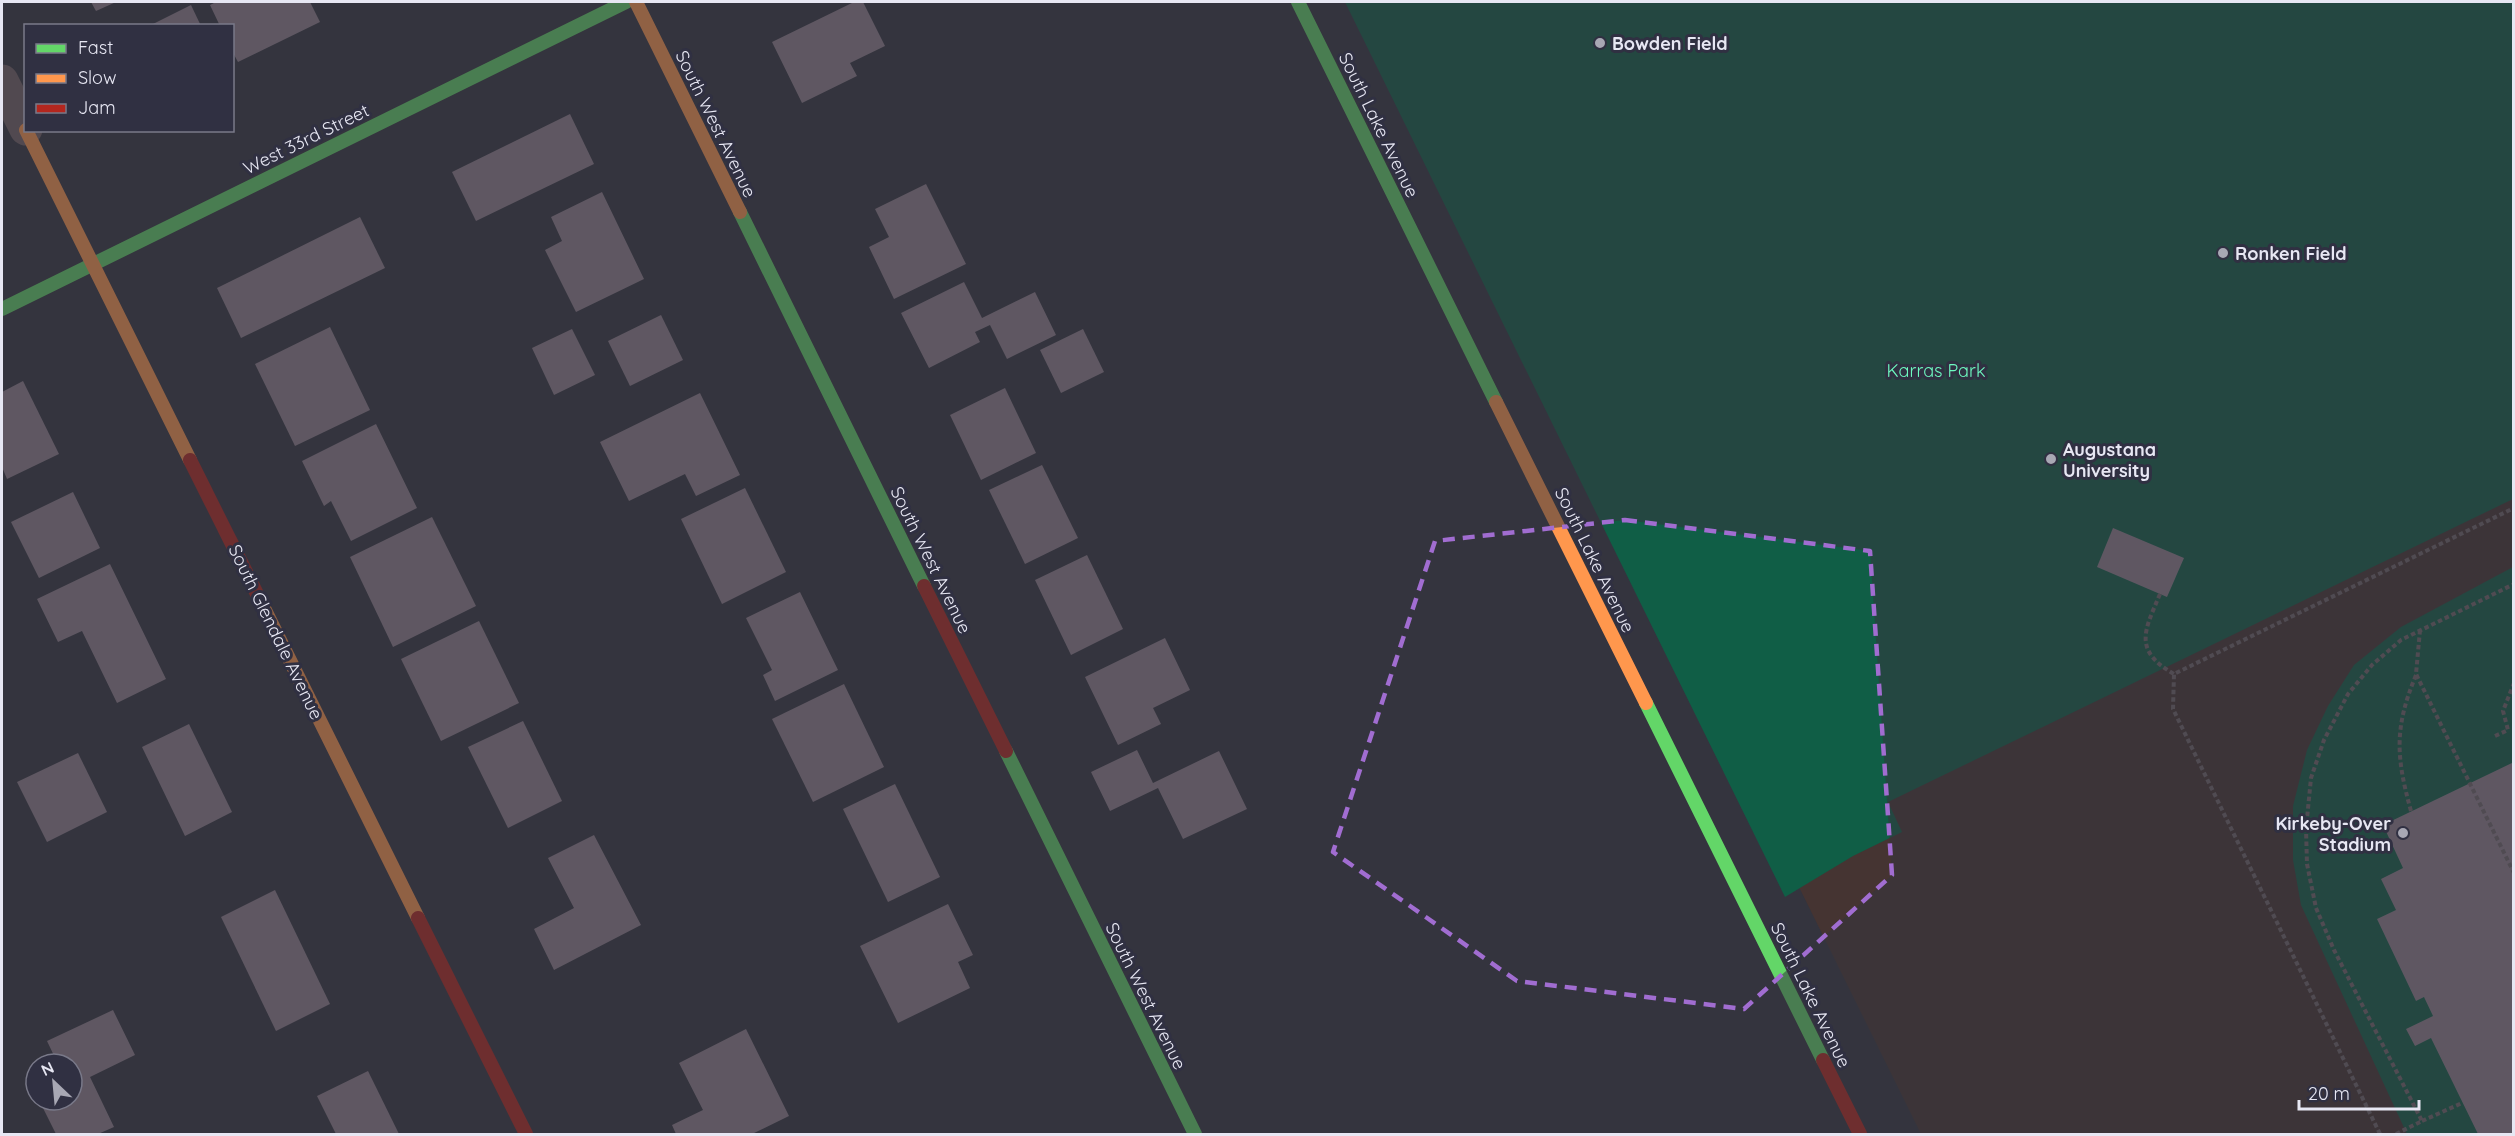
<svg xmlns="http://www.w3.org/2000/svg" width="2515" height="1136" font-family="Quicksand,sans-serif">
<rect width="100%" height="100%" fill="#34343e"/>
<!-- education -->
<path fill="#453432" d="M 1362,2 L 2513,2 L 2513,1134 L 1921,1134 Z"/>
<!-- green -->
<g fill="#105e46">
<path d="M 1345,2 L 2513,2 L 2513,499 L 1888,802 L 1902,832 L 1853,856 L 1785,897 Z"/>
<path d="M 2513,567 L 2513,1134 L 2407,1134 L 2301,905 L 2293,860 L 2293,806 L 2307,750 L 2328,706 L 2354,665 L 2401,627 Z"/>
</g>
<!-- building -->
<g fill="#92828f">
<path d="M 91,2 L 116,2 L 96,11 Z"/>
<path d="M 216,2 L 310,2 L 320,22 L 238,62 L 232,51 L 232,26 L 220,26 L 210,5 Z"/>
<path d="M 854,2 L 863,2 L 885,46 L 850,63 L 857,76 L 802,103 L 772,42 Z"/>
<path d="M 191,5 L 201,26 L 149,26 Z"/>
<path d="M 570,114 L 594,164 L 476,221 L 452,172 Z"/>
<path d="M 926,184 L 966,264 L 894,299 L 869,247 L 889,237 L 875,209 Z"/>
<path d="M 602,192 L 644,279 L 576,312 L 545,250 L 562,241 L 551,217 Z"/>
<path d="M 360,217 L 385,268 L 241,338 L 217,288 Z"/>
<path d="M 964,282 L 982,318 L 1035,292 L 1056,335 L 1007,359 L 990,325 L 975,332 L 980,342 L 929,368 L 901,313 Z"/>
<path d="M 661,315 L 683,360 L 630,386 L 608,341 Z"/>
<path d="M 330,327 L 370,410 L 295,446 L 255,364 Z"/>
<path d="M 572,329 L 595,375 L 554,395 L 532,348 Z"/>
<path d="M 1083,329 L 1104,372 L 1061,393 L 1040,350 Z"/>
<path d="M 23,381 L 59,454 L 7,479 L 2,467 L 2,392 Z"/>
<path d="M 1005,388 L 1036,453 L 981,480 L 950,415 Z"/>
<path d="M 700,393 L 740,475 L 696,496 L 685,474 L 629,501 L 600,442 Z"/>
<path d="M 376,424 L 417,508 L 351,541 L 331,501 L 324,506 L 302,461 Z"/>
<path d="M 1042,465 L 1078,538 L 1025,564 L 989,490 Z"/>
<path d="M 745,488 L 786,572 L 722,604 L 681,519 Z"/>
<path d="M 73,492 L 100,548 L 39,578 L 11,522 Z"/>
<path d="M 432,517 L 476,606 L 393,647 L 350,557 Z"/>
<path d="M 2113,528 L 2184,558 L 2167,597 L 2097,567 Z"/>
<path d="M 1087,555 L 1123,629 L 1071,655 L 1035,580 Z"/>
<path d="M 110,564 L 166,679 L 117,703 L 82,631 L 58,642 L 37,599 Z"/>
<path d="M 800,592 L 838,670 L 775,701 L 763,675 L 772,670 L 746,618 Z"/>
<path d="M 479,621 L 519,703 L 441,741 L 401,659 Z"/>
<path d="M 1165,638 L 1190,690 L 1153,708 L 1161,724 L 1118,745 L 1085,677 Z"/>
<path d="M 844,684 L 884,767 L 813,802 L 772,719 Z"/>
<path d="M 523,721 L 562,801 L 508,828 L 468,747 Z"/>
<path d="M 189,724 L 232,812 L 185,836 L 142,747 Z"/>
<path d="M 1137,750 L 1153,783 L 1219,751 L 1247,809 L 1183,839 L 1158,788 L 1110,811 L 1091,772 Z"/>
<path d="M 78,753 L 107,812 L 47,842 L 17,782 Z"/>
<path d="M 2514,762 L 2514,1134 L 2478,1134 L 2431,1038 L 2415,1046 L 2406,1029 L 2433,1016 L 2424,997 L 2416,1001 L 2377,919 L 2396,910 L 2381,879 L 2403,868 L 2383,825 Z"/>
<path d="M 895,784 L 940,877 L 888,902 L 843,809 Z"/>
<path d="M 594,835 L 641,925 L 554,970 L 534,929 L 574,908 L 548,858 Z"/>
<path d="M 275,890 L 330,1004 L 276,1031 L 221,917 Z"/>
<path d="M 948,904 L 973,955 L 958,962 L 970,988 L 898,1023 L 860,946 Z"/>
<path d="M 113,1010 L 135,1055 L 90,1077 L 114,1127 L 98,1134 L 56,1134 L 39,1100 L 72,1100 L 72,1064 L 58,1064 L 47,1041 Z"/>
<path d="M 746,1029 L 789,1116 L 752,1134 L 676,1134 L 672,1125 L 703,1110 L 679,1063 Z"/>
<path d="M 368,1071 L 399,1134 L 336,1134 L 317,1096 Z"/>
</g>
<g fill="none" stroke-linecap="round" stroke-linejoin="round">
<!-- path -->
<g stroke="#71676b" stroke-width="4" stroke-dasharray="4.5 3" stroke-linecap="butt">
<path d="M 2160,594 C 2145,630 2132,650 2174,674"/>
<path d="M 2420,630 L 2416,674 L 2514,873"/>
<path d="M 2495,736 L 2508,730 L 2503,711 L 2514,683"/>
<path d="M 2411,811 C 2396,757 2394,728 2416,675"/>
<path d="M 2422,1121 L 2462,1103"/>
<path d="M 2380,1134 L 2173,709 L 2174,674 L 2514,508"/>
<path d="M 2396,1134 L 2422,1121 L 2334,950 L 2316,908 L 2307,864 L 2306,829 L 2311,778 L 2324,740 L 2348,694 L 2372,665 L 2401,640 L 2514,584"/>
</g>
<!-- street -->
<path stroke="#746266" stroke-width="33" d="M 2,81 L 26,129"/>
<!-- fast -->
<g stroke="#63d668" stroke-width="14">
<path d="M 1298,2 L 1496,402"/>
<path d="M 740,212 L 924,586"/>
<path d="M 2,309 L 626,2"/>
<path d="M 1646,703 L 1823,1060"/>
<path d="M 1006,751 L 1195,1134"/>
</g>
<!-- slow -->
<g stroke="#ff974d" stroke-width="14">
<path d="M 636,2 L 740,212"/>
<path d="M 26,130 L 190,460"/>
<path d="M 1496,402 L 1646,703"/>
<path d="M 260,600 L 418,918"/>
</g>
<!-- jam -->
<g stroke="#b3261e" stroke-width="14">
<path d="M 190,460 L 260,600"/>
<path d="M 924,586 L 1006,751"/>
<path d="M 418,918 L 526,1134"/>
<path d="M 1823,1060 L 1860,1134"/>
</g>
</g>
<!-- marked area -->
<path d="M0 0H2515V1136H0ZM 1625,520 L 1870,551 L 1892,875 L 1744,1009 L 1517,981 L 1333,852 L 1435,541 Z" fill="#34343e" fill-opacity=".55" fill-rule="evenodd"/>
<path fill="none" stroke="#a16dd1" stroke-width="4.5" stroke-dasharray="12 8" stroke-linejoin="round" d="M 1625,520 L 1870,551 L 1892,875 L 1744,1009 L 1517,981 L 1333,852 L 1435,541 Z"/>
<!-- markers -->
<g fill="#a8a8b4" stroke="#303042" stroke-width="2">
<circle cx="1600" cy="43" r="6"/>
<circle cx="2223" cy="253" r="6"/>
<circle cx="2051" cy="459" r="6"/>
<circle cx="2403" cy="833" r="6"/>
</g>
<g text-anchor="middle" dominant-baseline="central" stroke-width="6" stroke-linejoin="round" paint-order="stroke">
<!-- poi labels -->
<g font-size="18" font-weight="bold" fill="#e7e7f3" stroke="#303042" text-anchor="start">
<text x="1612" y="43">Bowden Field</text>
<text x="2235" y="253">Ronken Field</text>
<text x="2063" y="449">Augustana<tspan x="2063" dy="21">University</tspan></text>
<text x="2391" y="823" text-anchor="end">Kirkeby-Over<tspan x="2391" dy="21">Stadium</tspan></text>
</g>
<!-- street labels -->
<g font-size="18" fill="#e7e7f3" stroke="#303042">
<text transform="translate(716 124) rotate(64)">South West Avenue</text>
<text transform="translate(1379 125) rotate(64)">South Lake Avenue</text>
<text transform="translate(306 139) rotate(-26)">West 33rd Street</text>
<text transform="translate(931 560) rotate(64)">South West Avenue</text>
<text transform="translate(1595 560) rotate(64)">South Lake Avenue</text>
<text transform="translate(276 632) rotate(64)">South Glendale Avenue</text>
<text transform="translate(1811 995) rotate(64)">South Lake Avenue</text>
<text transform="translate(1146 996) rotate(64)">South West Avenue</text>
</g>
<!-- park labels -->
<g font-size="18" fill="#6dfac0" stroke="#303042">
<text x="1936" y="370">Karras Park</text>
</g>
</g>
<!-- border -->
<rect width="2515" height="1136" fill="none" stroke="#e7e7f3" stroke-width="6"/>
<!-- legend -->
<rect x="24" y="24" width="210" height="108" fill="#303042" stroke="#797989" stroke-width="1.5"/>
<rect x="36" y="44" width="30" height="9" fill="#63d668" stroke="#797989" stroke-width="1.5"/>
<text x="78" y="54" font-size="18" fill="#e7e7f3">Fast</text>
<rect x="36" y="74" width="30" height="9" fill="#ff974d" stroke="#797989" stroke-width="1.5"/>
<text x="78" y="84" font-size="18" fill="#e7e7f3">Slow</text>
<rect x="36" y="104" width="30" height="9" fill="#b3261e" stroke="#797989" stroke-width="1.5"/>
<text x="78" y="114" font-size="18" fill="#e7e7f3">Jam</text>
<!-- north arrow -->
<g transform="translate(54 1082) rotate(334)"><circle r="28" fill="#303042" stroke="#797989" stroke-width="1.5"/>
<path d="M0-4.5L10 22L0 15L-10 22Z" fill="#a8a8b4"/>
<text y="-9" font-size="16" font-weight="bold" text-anchor="middle" fill="#e7e7f3">N</text>
</g>
<!-- scale -->
<path d="M2299 1100v9h120v-9" fill="none" stroke="#e7e7f3" stroke-width="3"/>
<text x="2308" y="1100" font-size="18" fill="#e7e7f3" stroke="#303042" stroke-width="4.5" paint-order="stroke">20 m</text>
</svg>
